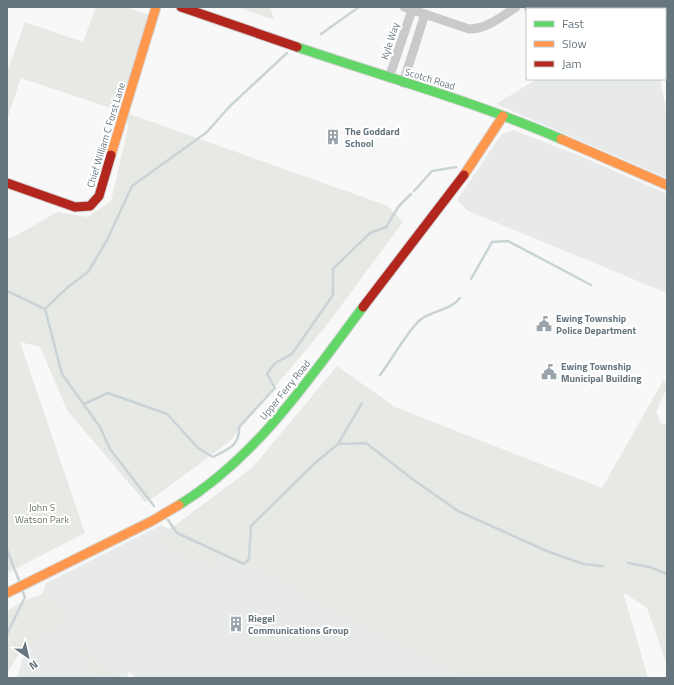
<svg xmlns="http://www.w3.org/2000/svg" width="674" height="685" font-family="'Titillium Web',sans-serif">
<rect width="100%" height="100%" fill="#f8f8f8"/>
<!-- built -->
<g fill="#e8e9e9">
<path d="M 537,79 L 660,79 L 667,112 L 667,178 L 496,104 Z"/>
<path d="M 513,130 L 578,155 L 667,194 L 667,293 L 468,211 L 457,200 L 501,135 Z"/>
<path d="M 161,525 L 177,533 L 249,559 L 472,678 L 136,678 L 129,671 L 127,678 L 17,678 L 46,583 Z"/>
</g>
<!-- green -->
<g fill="#e7e9e5">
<path d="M 96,7 L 126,7 L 158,18 L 127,113 L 388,206 L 403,222 L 326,326 L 229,442 L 156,496 L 145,502 L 67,410 L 40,347 L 20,342 L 85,533 L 7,573 L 7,238 L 12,238 L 57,212 L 88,217 L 111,201 L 128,127 L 126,113 L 21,78 L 7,119 L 7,72 L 25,22 L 83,42 Z"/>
<path d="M 237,7 L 270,7 L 274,20 Z"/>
<path d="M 337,366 L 395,407 L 602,488 L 664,379 L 667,387 L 656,412 L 661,424 L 667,424 L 667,665 L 647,608 L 623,592 L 648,678 L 468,678 L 220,552 L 215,568 L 172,551 L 153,538 L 174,526 L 253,467 Z"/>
<path d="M 46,593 L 53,596 L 61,604 L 61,628 C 32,640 21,646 7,674 L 7,611 L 23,601 Z"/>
<path d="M 81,647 L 116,677 L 118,678 L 99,678 L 76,650 Z"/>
</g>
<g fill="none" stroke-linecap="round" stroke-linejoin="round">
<!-- stream -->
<g stroke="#cad3d5" stroke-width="2.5">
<path d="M 321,34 L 359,7"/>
<path d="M 414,191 L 432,171 L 456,167"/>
<path d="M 471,279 L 492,242 L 508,241 L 591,285"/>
<path d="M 7,291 L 45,309 L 62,374 L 100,427 L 110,449 L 154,506"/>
<path d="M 45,309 L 68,287 L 88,272 L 107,240 L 132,186 L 207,132 L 229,107 L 287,53"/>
<path d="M 380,375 C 391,361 408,330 420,320 C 432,310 450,311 460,298"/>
<path d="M 84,404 L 108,393 L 167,414 L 198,448 L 213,457 C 228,449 240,446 239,427 L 275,388 L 267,374 L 275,363 L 292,354 L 333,295 L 333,269 L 370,233 L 386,227 L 399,206 L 411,194"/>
<path d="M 338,444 L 362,403"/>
<path d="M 168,520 L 177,533 L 244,564 L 249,559 L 251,526 L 315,463 L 338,444 L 366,443 L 411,478 L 458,511 L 549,552 L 584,564 L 603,566"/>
<path d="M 7,550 L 20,583"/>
<path d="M 628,563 L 650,567 L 667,574"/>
<path d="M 7,634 L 25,597 L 22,590"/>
</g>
<defs>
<g id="fast">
<path d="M 297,47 C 385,77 476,102 561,139"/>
<path d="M 179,505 C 257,457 309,379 363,307"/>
</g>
<g id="slow">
<path d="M 561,139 L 667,185"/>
<path d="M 111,155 L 156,7"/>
<path d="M 464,175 L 503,116"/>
<path d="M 7,593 L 152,521 L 179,505"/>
</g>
<g id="jam">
<path d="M 181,7 L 297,47"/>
<path d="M 7,183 L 75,207 L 90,206 L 99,196 L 111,155"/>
<path d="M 363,307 L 464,175"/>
</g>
</defs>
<!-- fast casing -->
<use href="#fast" stroke="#d3d4d5" stroke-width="11"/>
<!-- slow casing -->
<use href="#slow" stroke="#d3d4d5" stroke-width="11"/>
<!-- jam casing -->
<use href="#jam" stroke="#d3d4d5" stroke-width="11"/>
<!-- street -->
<g stroke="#c9cacb" stroke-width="9">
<path d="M 404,7 L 469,29 C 487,29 501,17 516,7"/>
<path d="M 528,7 L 529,9"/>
<path d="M 389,78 L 412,10"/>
<path d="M 403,83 L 425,14"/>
</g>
<!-- fast -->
<use href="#fast" stroke="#63d668" stroke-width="9"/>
<!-- slow -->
<use href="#slow" stroke="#ff974d" stroke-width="9"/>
<!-- jam -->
<use href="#jam" stroke="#b3261e" stroke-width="9"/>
</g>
<!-- icons -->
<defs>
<symbol id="building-bare" viewBox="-9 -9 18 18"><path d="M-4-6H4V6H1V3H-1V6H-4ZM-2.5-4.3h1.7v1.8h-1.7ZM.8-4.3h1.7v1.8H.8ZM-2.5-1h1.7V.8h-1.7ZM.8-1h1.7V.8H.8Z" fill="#99a3a9" stroke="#fff" stroke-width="2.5" paint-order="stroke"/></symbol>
<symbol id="civic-bare" viewBox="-9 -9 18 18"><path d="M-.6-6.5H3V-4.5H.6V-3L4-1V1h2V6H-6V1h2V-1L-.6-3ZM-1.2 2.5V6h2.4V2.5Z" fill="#99a3a9" stroke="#fff" stroke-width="2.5" paint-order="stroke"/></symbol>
</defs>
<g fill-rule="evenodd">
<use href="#building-bare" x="322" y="126" width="22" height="22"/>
<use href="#civic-bare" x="533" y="313" width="22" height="22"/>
<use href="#civic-bare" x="538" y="361" width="22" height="22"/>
<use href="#building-bare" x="225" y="613" width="22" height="22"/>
</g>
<g text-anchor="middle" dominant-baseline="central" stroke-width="4" stroke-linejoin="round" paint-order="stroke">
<!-- street labels -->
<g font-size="10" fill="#66757e" stroke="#fff">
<text transform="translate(390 41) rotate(-72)">Kyle Way</text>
<text transform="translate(430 79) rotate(17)">Scotch Road</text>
<text transform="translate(106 135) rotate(-73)">Chief William C Forst Lane</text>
<text transform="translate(285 390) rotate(-51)">Upper Ferry Road</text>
</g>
<!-- poi labels -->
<g font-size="10" font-weight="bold" fill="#66757e" stroke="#fff" text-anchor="start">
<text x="345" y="131">The Goddard<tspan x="345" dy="12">School</tspan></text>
<text x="556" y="318">Ewing Township<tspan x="556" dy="12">Police Department</tspan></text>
<text x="561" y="366">Ewing Township<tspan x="561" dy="12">Municipal Building</tspan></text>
<text x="248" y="618">Riegel<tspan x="248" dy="12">Communications Group</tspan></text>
</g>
<!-- park labels -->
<g font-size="10" fill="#697765" stroke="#fff">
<text x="42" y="507">John S<tspan x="42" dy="12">Watson Park</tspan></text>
</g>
</g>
<!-- border -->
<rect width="674" height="685" fill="none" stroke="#66757e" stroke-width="16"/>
<!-- legend -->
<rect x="526" y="8" width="140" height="72" fill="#ffffff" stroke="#c2c8cb"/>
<rect x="534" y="21" width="20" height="6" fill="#63d668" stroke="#c2c8cb"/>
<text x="562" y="28" font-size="12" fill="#66757e">Fast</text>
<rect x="534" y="41" width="20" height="6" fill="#ff974d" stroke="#c2c8cb"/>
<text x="562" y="48" font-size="12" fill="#66757e">Slow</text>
<rect x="534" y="61" width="20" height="6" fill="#b3261e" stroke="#c2c8cb"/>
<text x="562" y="68" font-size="12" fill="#66757e">Jam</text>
<!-- north arrow -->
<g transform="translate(28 657) rotate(146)" stroke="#ffffff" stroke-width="3" paint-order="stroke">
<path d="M0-3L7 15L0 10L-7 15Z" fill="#66757e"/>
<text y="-6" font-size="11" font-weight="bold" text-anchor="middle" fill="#66757e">N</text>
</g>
</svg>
